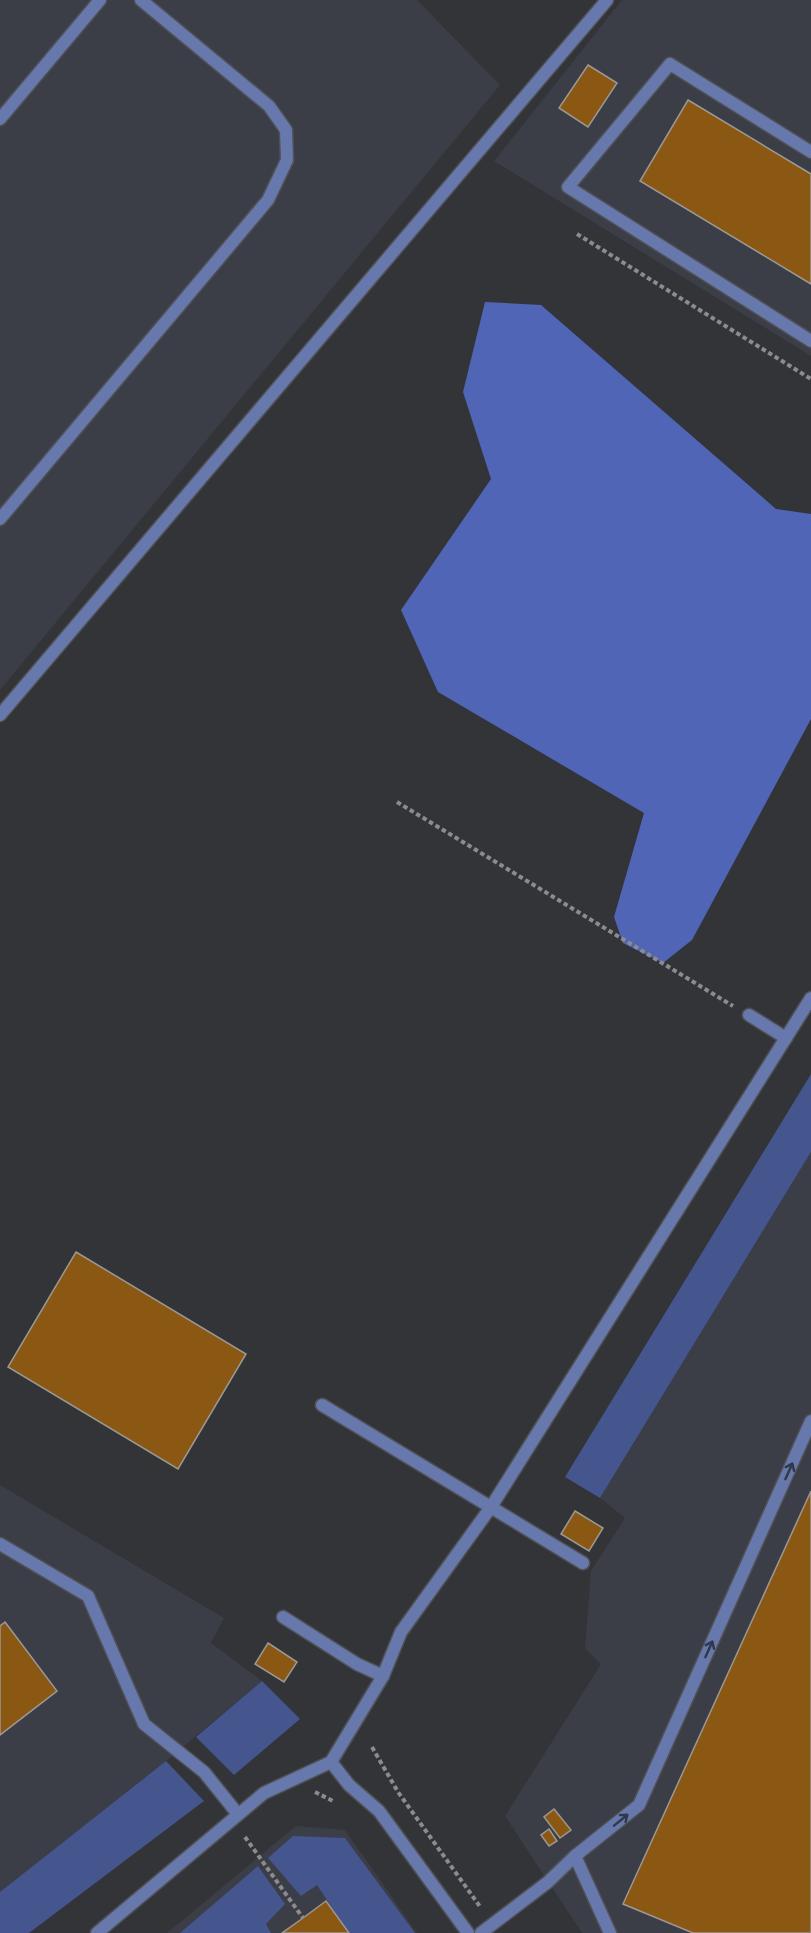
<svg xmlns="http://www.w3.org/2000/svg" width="811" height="1933" font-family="'DM Sans',sans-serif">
<rect width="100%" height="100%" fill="#333438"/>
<!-- built -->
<g fill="#3b3e47">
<path d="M 0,0 L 417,0 L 500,85 L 0,690 Z"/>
<path d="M 622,0 L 811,0 L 811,356 L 494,161 Z"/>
<path d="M 811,1152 L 811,1933 L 582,1933 L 505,1816 L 601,1664 L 585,1648 L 591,1571 L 625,1518 L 600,1498 Z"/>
<path d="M 0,1485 L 224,1618 L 211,1643 L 262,1681 L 166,1761 L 0,1892 Z"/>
<path d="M 296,1826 L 345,1830 L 417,1933 L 167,1933 Z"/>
</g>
<!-- green -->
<g fill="#45558d">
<path d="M 811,1074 L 811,1152 L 600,1498 L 565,1477 Z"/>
<path d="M 262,1681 L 300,1719 L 234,1775 L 196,1737 Z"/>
<path d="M 166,1761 L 204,1801 L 29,1933 L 0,1933 L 0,1892 Z"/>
<path d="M 293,1836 L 345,1838 L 415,1933 L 349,1933 L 317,1885 L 301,1896 L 268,1858 Z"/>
<path d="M 258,1866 L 285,1904 L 266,1924 L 271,1933 L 180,1933 Z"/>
</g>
<!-- forest -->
<path fill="#5065b5" d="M 485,302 L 541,305 L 776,509 L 811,514 L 811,719 L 692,940 L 663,963 L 623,943 L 614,917 L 644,813 L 438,692 L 401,610 L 491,479 L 463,392 Z"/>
<!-- building -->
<g fill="#8a5813" stroke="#9c9894" stroke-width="1.5">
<path d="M 588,65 L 617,83 L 588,127 L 559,108 Z"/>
<path d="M 688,100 L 811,174 L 811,284 L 640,181 Z"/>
<path d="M 76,1252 L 246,1354 L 178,1469 L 8,1367 Z"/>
<path d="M 811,1491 L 811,1933 L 693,1933 L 623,1904 Z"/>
<path d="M 575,1511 L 603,1528 L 589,1551 L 561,1534 Z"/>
<path d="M 5,1622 L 57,1691 L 0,1735 L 0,1626 Z"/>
<path d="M 268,1643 L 297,1662 L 284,1682 L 255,1664 Z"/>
<path d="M 554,1809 L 571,1830 L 560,1838 L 544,1817 Z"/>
<path d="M 549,1829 L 557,1841 L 549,1846 L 541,1835 Z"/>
<path d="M 326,1901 L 349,1933 L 282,1933 L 303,1918 Z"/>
</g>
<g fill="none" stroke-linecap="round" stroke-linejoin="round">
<defs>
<g id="service">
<path d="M 0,119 L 100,0"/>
<path d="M 811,152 L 670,64 L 568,187 L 811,341"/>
<path d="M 0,519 L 268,200 L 287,160 L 286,130 L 269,106 L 141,0"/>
<path d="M 0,715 L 607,0"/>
<path d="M 749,1015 L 786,1038"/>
<path d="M 322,1405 L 583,1563"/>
<path d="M 0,1544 L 88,1596 L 144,1724 L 204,1772 L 237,1813"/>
<path d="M 283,1617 L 357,1664 L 383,1676"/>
<path d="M 331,1762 L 349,1785 L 379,1811 L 468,1933"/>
<path d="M 575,1856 L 610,1933"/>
<path d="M 97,1933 L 264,1793 L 331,1762 L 383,1676 L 401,1632 L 491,1507 L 811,998"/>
<path d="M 481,1933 L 548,1882 L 575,1856 L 639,1805 L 811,1421"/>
</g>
</defs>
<!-- service casing -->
<use href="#service" stroke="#505155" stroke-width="15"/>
<!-- path -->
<g stroke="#8b8c8f" stroke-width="4" stroke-dasharray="4.5 3" stroke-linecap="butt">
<path d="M 577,234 L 811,379"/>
<path d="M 397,802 L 733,1006"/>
<path d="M 372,1747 L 398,1792 L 481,1908"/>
<path d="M 315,1792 L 335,1802"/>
<path d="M 245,1837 L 303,1918"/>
</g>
<!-- service -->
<use href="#service" stroke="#6778ad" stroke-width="12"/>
</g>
<!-- one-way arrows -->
<defs><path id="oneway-shaft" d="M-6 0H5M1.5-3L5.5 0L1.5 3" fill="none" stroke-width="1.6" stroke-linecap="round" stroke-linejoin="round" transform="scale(1.5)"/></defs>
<g stroke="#323849">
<use href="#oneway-shaft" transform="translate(789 1471) rotate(-66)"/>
<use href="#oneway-shaft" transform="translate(709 1649) rotate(-66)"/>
<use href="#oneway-shaft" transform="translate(621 1820) rotate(-39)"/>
</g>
</svg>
